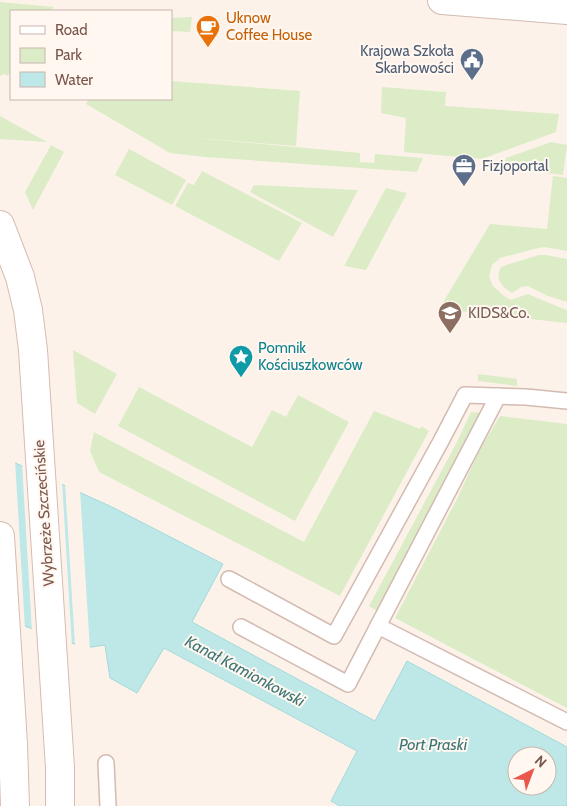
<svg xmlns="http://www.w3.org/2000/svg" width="567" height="806" font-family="Cabin,sans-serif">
<rect width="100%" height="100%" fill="#fdf2e9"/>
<!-- green -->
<g fill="#dbecc7">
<path d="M 0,2 L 54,7 L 50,11 L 11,11 L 11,70 L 8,76 L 5,74 L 0,76 Z"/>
<path d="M 192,17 L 190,32 L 171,31 L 171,18 Z"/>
<path d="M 171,81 L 300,91 L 296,146 L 184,137 L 360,153 L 360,162 L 374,163 L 375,154 L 423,158 L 417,172 L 205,157 L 170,153 L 86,104 L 89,99 L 171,99 Z"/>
<path d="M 382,87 L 446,92 L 445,106 L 559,114 L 556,132 L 482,159 L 404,152 L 406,118 L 381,113 Z"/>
<path d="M 0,116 L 47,142 L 0,139 Z"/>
<path d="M 551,142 L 567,145 L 563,175 L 502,168 L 506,158 Z"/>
<path d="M 51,145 L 64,152 L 33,210 L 25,192 Z"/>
<path d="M 129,149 L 186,180 L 172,205 L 115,175 Z"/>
<path d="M 202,171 L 302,223 L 279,261 L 175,206 L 188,183 L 194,185 Z"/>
<path d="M 553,176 L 567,178 L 567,251 L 544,247 L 534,249 L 500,258 L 492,265 L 489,277 L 493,286 L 504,296 L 511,300 L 528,294 L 554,305 L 567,310 L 567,323 L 439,309 L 490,224 L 547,229 Z"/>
<path d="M 254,185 L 358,190 L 333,237 L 250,192 Z"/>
<path d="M 386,188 L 407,193 L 366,270 L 344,266 Z"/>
<path d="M 539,255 L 546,255 L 567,259 L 567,302 L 548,296 L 528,286 L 521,287 L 512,293 C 501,286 496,280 500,268 L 506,265 Z"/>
<path d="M 73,350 L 117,374 L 95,414 L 77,403 Z"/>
<path d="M 478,374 L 517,379 L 517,386 L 478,381 Z"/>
<path d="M 139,387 L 252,447 L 272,410 L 286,417 L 298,395 L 349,422 L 295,521 L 118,426 Z"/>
<path d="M 374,411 L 420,429 L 421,426 L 429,431 L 340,596 L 99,472 L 90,451 L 94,432 L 304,542 Z"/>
<path d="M 471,412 L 482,413 L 377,611 L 369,606 L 456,444 Z"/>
<path d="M 500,416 L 567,424 L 567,708 L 395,618 L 457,499 L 480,449 Z"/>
</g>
<!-- water -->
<path fill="#bde8e7" stroke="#a2dada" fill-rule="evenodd" d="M 0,456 L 112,507 L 223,564 L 192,622 L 375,721 L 407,661 L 567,747 L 567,806 L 340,806 L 331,801 L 357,751 L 164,648 L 137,693 L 110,678 L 105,645 L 85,648 L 0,617 ZM 517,756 L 547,756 L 547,786 L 517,786 Z"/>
<!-- pier -->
<g fill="#fdf2e9">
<path d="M 0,453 L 15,460 L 25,629 L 0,620 Z"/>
<path d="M 22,463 L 62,481 L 72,646 L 32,632 Z"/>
<path d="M 65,483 L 80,490 L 90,650 L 86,651 L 75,647 Z"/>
</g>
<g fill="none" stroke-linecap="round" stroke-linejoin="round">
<defs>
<g id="service">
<path d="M 498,396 L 378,626 L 567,722"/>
<path d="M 229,579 L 334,636 L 441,441 L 465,395 L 526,397 L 567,401"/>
<path d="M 241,627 L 348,684 L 378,626"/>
<path d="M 106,763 L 108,806"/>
</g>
<path id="tertiary" d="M 442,0 L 567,10"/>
<g id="secondary">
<path d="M 0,225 L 20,277 L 28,310 L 33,350 L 60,768 L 60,806"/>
<path d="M 0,536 L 13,744 L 15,806"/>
</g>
</defs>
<!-- service casing -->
<use href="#service" stroke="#d3bbb1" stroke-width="18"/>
<!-- tertiary casing -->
<use href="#tertiary" stroke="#d3bbb1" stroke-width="30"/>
<!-- secondary casing -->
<use href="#secondary" stroke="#d8bbb1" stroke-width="30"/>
<!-- service -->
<use href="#service" stroke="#fff" stroke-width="15"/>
<!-- tertiary -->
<use href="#tertiary" stroke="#fff" stroke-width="28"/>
<!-- secondary -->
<use href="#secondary" stroke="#fff" stroke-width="28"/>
</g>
<!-- icons -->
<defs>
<symbol id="cafe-pin" viewBox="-11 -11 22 30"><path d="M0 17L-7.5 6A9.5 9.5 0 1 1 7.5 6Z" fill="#e8710a" stroke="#fff7f0"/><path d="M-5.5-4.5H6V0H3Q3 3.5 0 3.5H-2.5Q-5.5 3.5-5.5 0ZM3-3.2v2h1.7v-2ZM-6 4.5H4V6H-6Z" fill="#fff"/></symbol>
<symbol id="civic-pin" viewBox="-11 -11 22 30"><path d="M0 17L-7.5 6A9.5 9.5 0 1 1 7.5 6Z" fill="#5c6f8a" stroke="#fff7f0"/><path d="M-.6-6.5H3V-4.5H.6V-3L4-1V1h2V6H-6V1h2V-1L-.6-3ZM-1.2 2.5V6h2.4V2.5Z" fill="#fff"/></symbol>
<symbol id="office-pin" viewBox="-11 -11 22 30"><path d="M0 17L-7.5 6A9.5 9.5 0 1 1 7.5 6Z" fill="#5c6f8a" stroke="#fff7f0"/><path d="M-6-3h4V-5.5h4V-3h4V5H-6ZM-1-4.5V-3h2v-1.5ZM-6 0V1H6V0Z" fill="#fff"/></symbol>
<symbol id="school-pin" viewBox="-11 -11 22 30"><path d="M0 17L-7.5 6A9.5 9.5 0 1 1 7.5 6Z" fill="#8d6e63" stroke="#fff7f0"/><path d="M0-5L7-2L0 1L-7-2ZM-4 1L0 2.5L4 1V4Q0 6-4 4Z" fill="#fff"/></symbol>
<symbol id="sight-pin" viewBox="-11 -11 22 30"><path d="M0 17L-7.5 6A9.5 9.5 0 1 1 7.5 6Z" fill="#0f9aa8" stroke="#fff7f0"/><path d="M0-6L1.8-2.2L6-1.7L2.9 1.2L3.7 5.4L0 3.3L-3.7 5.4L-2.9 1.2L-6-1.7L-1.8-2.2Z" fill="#fff"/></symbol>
</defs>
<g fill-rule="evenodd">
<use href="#cafe-pin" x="194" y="13" width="28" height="38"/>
<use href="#civic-pin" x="458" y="46" width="28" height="38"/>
<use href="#office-pin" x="450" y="152" width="28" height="38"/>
<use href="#school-pin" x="436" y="299" width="28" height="38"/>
<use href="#sight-pin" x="227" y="343" width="28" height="38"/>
</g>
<g text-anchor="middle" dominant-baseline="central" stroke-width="4" stroke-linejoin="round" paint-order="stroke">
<!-- food labels -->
<g font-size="15" fill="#c56008" stroke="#fff7f0" text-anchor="start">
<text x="226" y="18">Uknow<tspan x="226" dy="17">Coffee House</tspan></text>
</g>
<!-- service labels -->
<g font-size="15" fill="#4e5e75" stroke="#fff7f0" text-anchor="end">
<text x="454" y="51">Krajowa Szkoła<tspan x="454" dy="17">Skarbowości</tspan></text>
<text x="482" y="166" text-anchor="start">Fizjoportal</text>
</g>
<!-- education labels -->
<g font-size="15" fill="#785e54" stroke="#fff7f0" text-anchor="start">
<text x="468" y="313">KIDS&amp;Co.</text>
</g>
<!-- culture labels -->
<g font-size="15" fill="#0d838f" stroke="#fff7f0" text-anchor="start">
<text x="258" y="348">Pomnik<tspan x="258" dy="17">Kościuszkowców</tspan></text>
</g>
<!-- street labels -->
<g font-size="15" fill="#79554b" stroke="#fff7f0">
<text transform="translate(44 513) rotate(-94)">Wybrzeże Szczecińskie</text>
</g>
<!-- water labels -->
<g font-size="16" font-style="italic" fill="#3b7676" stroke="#fff7f0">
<text transform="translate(245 671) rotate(28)">Kanał Kamionkowski</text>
<text x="433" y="744">Port Praski</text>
</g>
</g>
<!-- legend -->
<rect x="10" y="10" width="162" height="90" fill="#fff7f0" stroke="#c9b6ae"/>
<rect x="20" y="26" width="25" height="8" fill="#ffffff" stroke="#c9b6ae"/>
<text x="55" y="35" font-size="15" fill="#79554b">Road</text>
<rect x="20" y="48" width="25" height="15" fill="#dbecc7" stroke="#c9b6ae"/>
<text x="55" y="60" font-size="15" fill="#79554b">Park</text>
<rect x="20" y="72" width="25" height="15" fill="#bde8e7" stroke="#c9b6ae"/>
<text x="55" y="85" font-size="15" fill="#79554b">Water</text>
<!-- north arrow -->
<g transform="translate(532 771) rotate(42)"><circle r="24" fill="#fff7f0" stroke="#c9b6ae"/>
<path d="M0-4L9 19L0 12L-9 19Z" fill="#e9574d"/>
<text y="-8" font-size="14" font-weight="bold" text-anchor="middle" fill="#79554b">N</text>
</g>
</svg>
